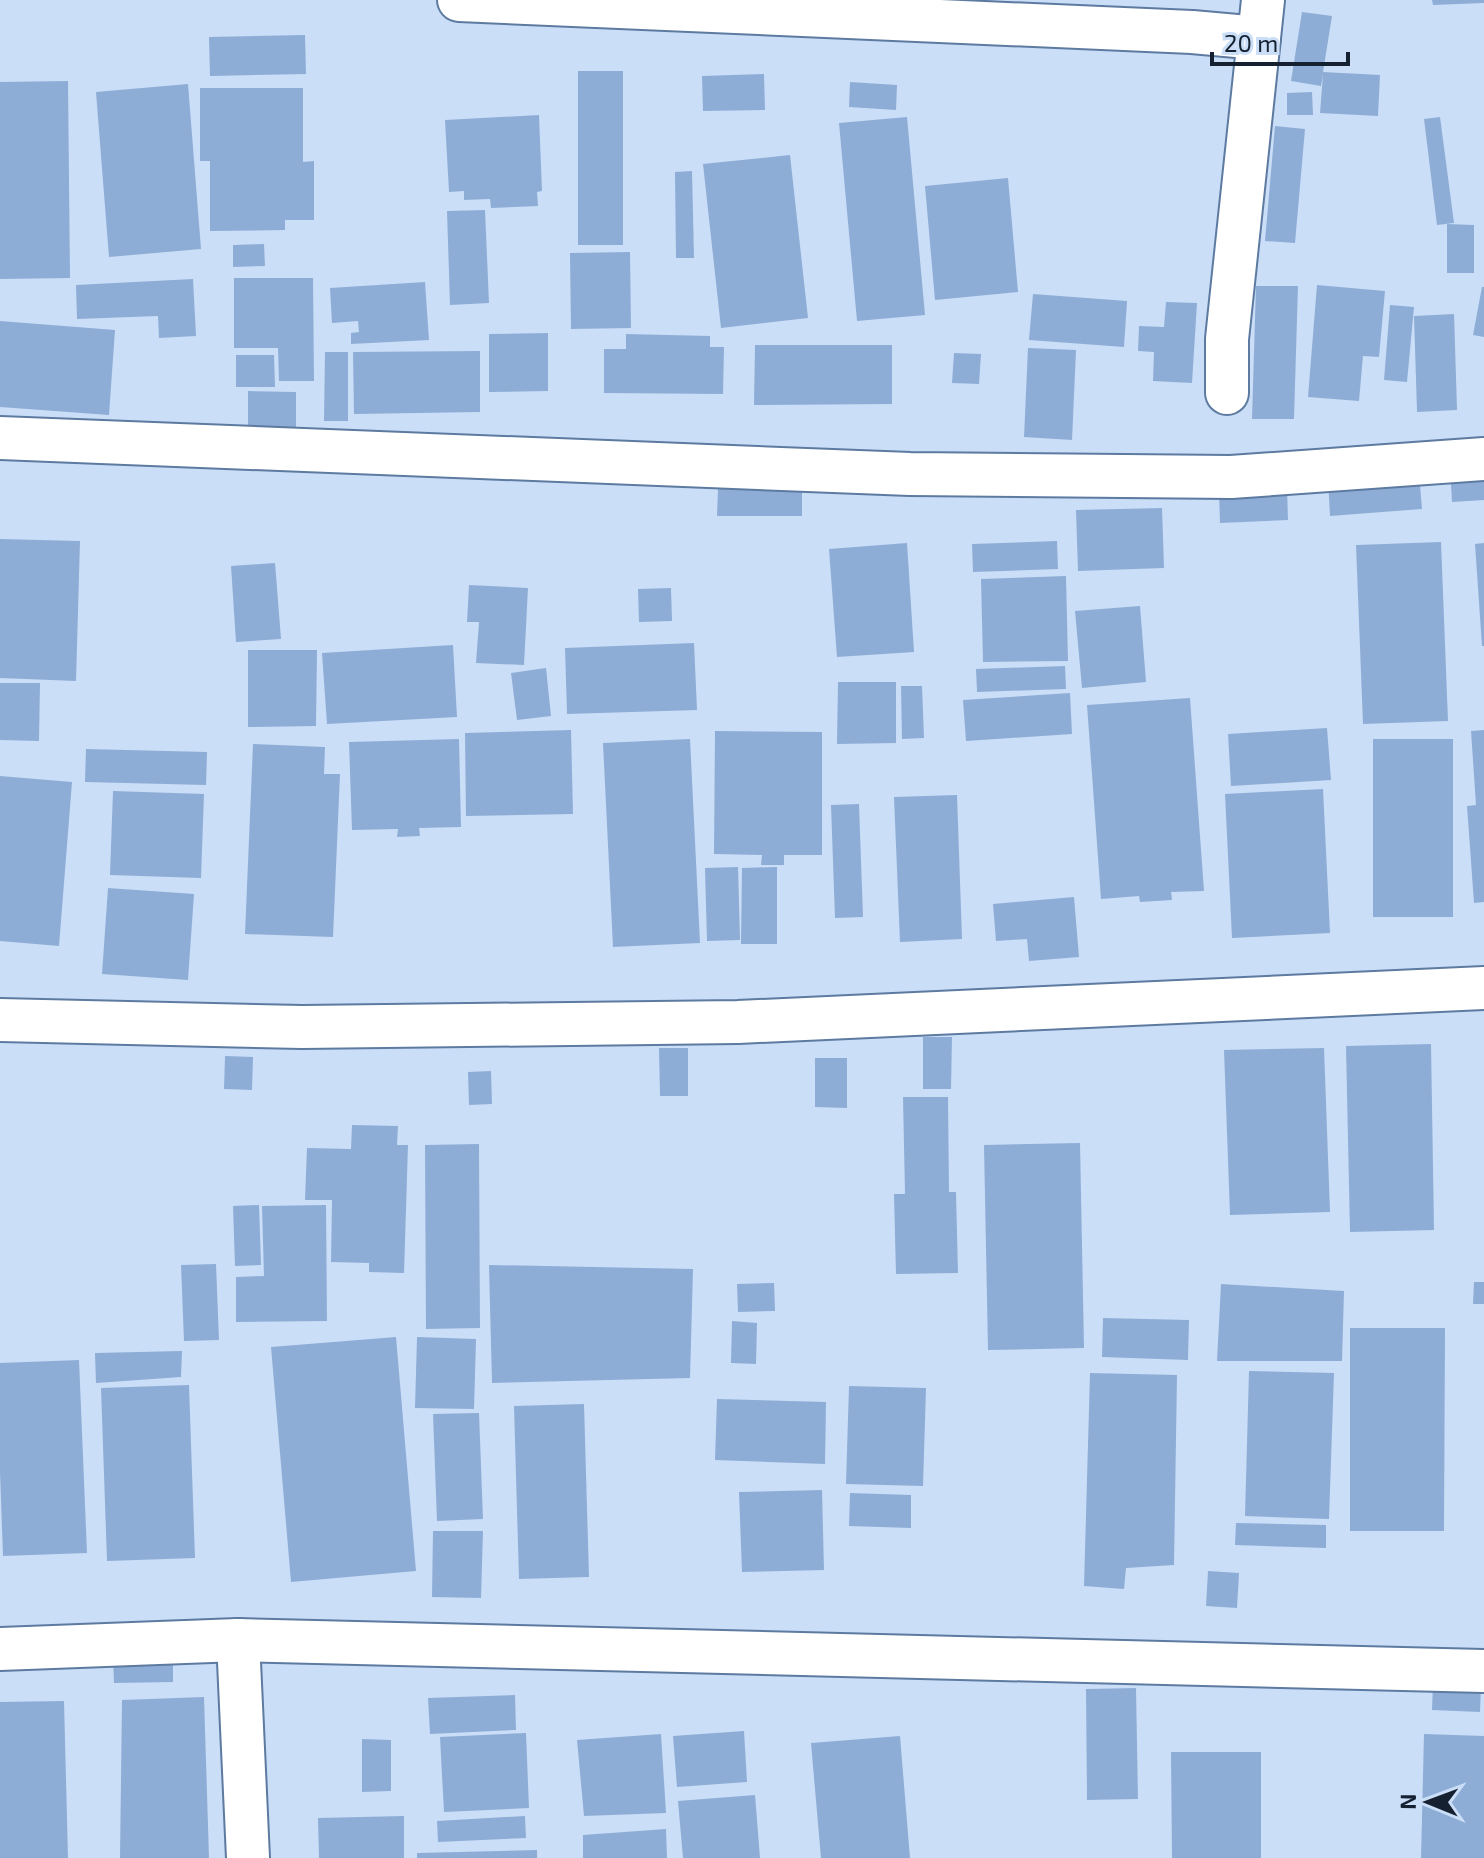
<svg xmlns="http://www.w3.org/2000/svg" width="1484" height="1858" font-family="'Exo 2',sans-serif">
<rect width="100%" height="100%" fill="#cadef7"/>
<!-- building -->
<g fill="#8eadd6">
<path d="M 1432,0 L 1484,0 L 1484,3 L 1433,5 Z"/>
<path d="M 1302,12 L 1332,16 L 1323,72 L 1380,75 L 1378,116 L 1320,113 L 1323,75 L 1321,86 L 1291,81 Z"/>
<path d="M 305,35 L 306,74 L 210,76 L 209,37 Z"/>
<rect x="578" y="71" width="45" height="174"/>
<path d="M 764,74 L 765,110 L 703,111 L 702,76 Z"/>
<path d="M 68,81 L 70,278 L 0,279 L 0,82 Z"/>
<path d="M 850,82 L 897,85 L 896,110 L 849,107 Z"/>
<path d="M 188,84 L 201,249 L 109,257 L 96,92 Z"/>
<path d="M 200,88 L 303,88 L 303,162 L 314,161 L 314,220 L 285,220 L 285,230 L 210,231 L 210,161 L 200,161 Z"/>
<path d="M 1312,92 L 1313,115 L 1287,115 L 1287,93 Z"/>
<path d="M 539,115 L 542,191 L 537,192 L 538,206 L 491,208 L 490,199 L 464,200 L 464,191 L 449,192 L 445,120 Z"/>
<path d="M 907,117 L 925,315 L 857,321 L 839,123 Z"/>
<path d="M 1440,117 L 1454,223 L 1437,225 L 1424,119 Z"/>
<path d="M 1275,126 L 1305,129 L 1295,243 L 1265,241 Z"/>
<path d="M 790,155 L 808,318 L 721,328 L 703,164 Z"/>
<path d="M 692,171 L 694,258 L 676,258 L 675,172 Z"/>
<path d="M 1008,178 L 1018,292 L 935,300 L 925,186 Z"/>
<path d="M 485,210 L 489,303 L 450,305 L 447,211 Z"/>
<path d="M 1447,224 L 1474,225 L 1474,273 L 1447,273 Z"/>
<path d="M 264,244 L 265,266 L 233,267 L 233,245 Z"/>
<path d="M 630,252 L 631,328 L 571,329 L 570,253 Z"/>
<path d="M 234,278 L 313,278 L 314,381 L 279,381 L 278,348 L 234,348 Z"/>
<path d="M 193,279 L 196,336 L 159,338 L 158,316 L 77,319 L 76,285 Z"/>
<path d="M 425,282 L 429,340 L 351,344 L 351,333 L 359,332 L 358,321 L 332,323 L 330,288 Z"/>
<path d="M 1317,285 L 1385,291 L 1379,357 L 1363,356 L 1359,401 L 1308,397 Z"/>
<path d="M 1256,286 L 1298,286 L 1294,419 L 1252,419 Z"/>
<path d="M 1482,287 L 1484,287 L 1484,337 L 1473,335 Z"/>
<path d="M 1033,294 L 1127,301 L 1124,347 L 1029,340 Z"/>
<path d="M 1166,302 L 1197,303 L 1192,383 L 1153,381 L 1154,352 L 1138,351 L 1139,326 L 1164,327 Z"/>
<path d="M 1390,305 L 1414,307 L 1407,382 L 1384,380 Z"/>
<path d="M 1454,314 L 1457,410 L 1417,412 L 1414,316 Z"/>
<path d="M 0,321 L 115,330 L 109,415 L 0,407 Z"/>
<path d="M 548,333 L 548,391 L 489,392 L 489,334 Z"/>
<path d="M 626,334 L 710,336 L 710,347 L 724,347 L 723,394 L 604,393 L 604,349 L 626,349 Z"/>
<path d="M 755,345 L 892,345 L 892,404 L 754,405 Z"/>
<path d="M 1028,348 L 1076,350 L 1072,440 L 1024,437 Z"/>
<path d="M 480,351 L 480,412 L 354,414 L 353,352 Z"/>
<path d="M 325,352 L 348,352 L 348,421 L 324,421 Z"/>
<path d="M 954,353 L 981,354 L 979,384 L 952,383 Z"/>
<path d="M 236,355 L 274,355 L 275,387 L 236,387 Z"/>
<path d="M 248,391 L 296,392 L 296,429 L 248,428 Z"/>
<path d="M 1484,465 L 1484,500 L 1452,502 L 1450,467 Z"/>
<path d="M 1419,473 L 1422,509 L 1330,516 L 1328,479 Z"/>
<path d="M 1287,488 L 1288,520 L 1220,523 L 1219,492 Z"/>
<path d="M 718,489 L 802,489 L 802,516 L 717,516 Z"/>
<path d="M 1162,508 L 1164,568 L 1078,571 L 1076,510 Z"/>
<path d="M 0,539 L 80,541 L 76,681 L 0,678 Z"/>
<path d="M 1057,541 L 1058,569 L 973,572 L 972,544 Z"/>
<path d="M 1441,542 L 1448,721 L 1363,724 L 1356,545 Z"/>
<path d="M 907,543 L 914,652 L 837,657 L 829,549 Z"/>
<path d="M 1484,543 L 1484,646 L 1482,646 L 1475,544 Z"/>
<path d="M 275,563 L 281,639 L 236,642 L 231,566 Z"/>
<path d="M 1066,576 L 1068,661 L 983,662 L 981,579 Z"/>
<path d="M 469,585 L 528,588 L 524,665 L 476,663 L 479,622 L 467,622 Z"/>
<path d="M 671,588 L 672,621 L 639,622 L 638,589 Z"/>
<path d="M 1140,606 L 1146,682 L 1082,688 L 1075,611 Z"/>
<path d="M 694,643 L 697,710 L 567,714 L 565,648 Z"/>
<path d="M 453,645 L 457,717 L 327,724 L 322,653 Z"/>
<path d="M 248,650 L 317,650 L 316,726 L 248,727 Z"/>
<path d="M 1065,666 L 1066,689 L 977,692 L 976,669 Z"/>
<path d="M 546,668 L 551,716 L 517,720 L 511,673 Z"/>
<path d="M 838,682 L 896,682 L 896,743 L 837,744 Z"/>
<path d="M 0,683 L 40,683 L 39,741 L 0,740 Z"/>
<path d="M 901,686 L 922,686 L 924,738 L 902,739 Z"/>
<path d="M 1070,693 L 1072,734 L 966,741 L 963,700 Z"/>
<path d="M 1190,698 L 1204,891 L 1171,892 L 1172,900 L 1140,902 L 1139,896 L 1101,899 L 1087,705 Z"/>
<path d="M 1327,728 L 1331,780 L 1231,786 L 1228,734 Z"/>
<path d="M 571,730 L 573,814 L 466,816 L 465,733 Z"/>
<path d="M 1484,730 L 1484,902 L 1474,903 L 1467,806 L 1476,805 L 1471,731 Z"/>
<path d="M 715,731 L 822,732 L 822,855 L 784,855 L 784,865 L 761,865 L 762,855 L 714,854 Z"/>
<path d="M 459,739 L 461,827 L 419,828 L 420,836 L 397,837 L 398,829 L 352,830 L 349,742 Z"/>
<path d="M 690,739 L 700,943 L 613,947 L 603,743 Z"/>
<rect x="1373" y="739" width="80" height="178"/>
<path d="M 253,744 L 325,747 L 324,774 L 340,774 L 333,937 L 245,934 Z"/>
<path d="M 86,749 L 207,752 L 206,785 L 85,782 Z"/>
<path d="M 0,776 L 72,782 L 59,946 L 0,941 Z"/>
<path d="M 1323,789 L 1330,933 L 1232,938 L 1225,794 Z"/>
<path d="M 113,791 L 204,794 L 201,878 L 110,875 Z"/>
<path d="M 957,795 L 962,939 L 900,942 L 894,797 Z"/>
<path d="M 859,804 L 863,917 L 835,918 L 831,805 Z"/>
<path d="M 738,867 L 740,940 L 707,941 L 705,868 Z"/>
<path d="M 777,867 L 777,944 L 741,944 L 742,868 Z"/>
<path d="M 108,888 L 194,894 L 188,980 L 102,974 Z"/>
<path d="M 1074,897 L 1079,957 L 1029,961 L 1027,939 L 996,941 L 993,904 Z"/>
<path d="M 923,1037 L 952,1037 L 951,1089 L 923,1089 Z"/>
<path d="M 1431,1044 L 1434,1230 L 1350,1232 L 1346,1046 Z"/>
<path d="M 659,1048 L 688,1048 L 688,1096 L 660,1096 Z"/>
<path d="M 1324,1048 L 1330,1212 L 1230,1215 L 1224,1050 Z"/>
<path d="M 225,1056 L 253,1057 L 252,1090 L 224,1089 Z"/>
<path d="M 815,1058 L 847,1058 L 847,1108 L 815,1107 Z"/>
<path d="M 491,1071 L 492,1104 L 469,1105 L 468,1072 Z"/>
<path d="M 903,1097 L 948,1097 L 949,1192 L 956,1192 L 958,1273 L 896,1274 L 894,1194 L 905,1194 Z"/>
<path d="M 352,1125 L 398,1126 L 397,1145 L 408,1145 L 404,1273 L 369,1272 L 369,1263 L 331,1262 L 332,1200 L 305,1200 L 307,1148 L 351,1149 Z"/>
<path d="M 1080,1143 L 1084,1348 L 988,1350 L 984,1145 Z"/>
<path d="M 479,1144 L 480,1328 L 426,1329 L 425,1145 Z"/>
<path d="M 259,1205 L 261,1265 L 235,1266 L 233,1206 Z"/>
<path d="M 326,1205 L 327,1321 L 236,1322 L 236,1277 L 264,1276 L 262,1206 Z"/>
<path d="M 216,1264 L 219,1340 L 184,1341 L 181,1265 Z"/>
<path d="M 489,1265 L 693,1269 L 690,1378 L 492,1383 Z"/>
<path d="M 1474,1282 L 1484,1282 L 1484,1304 L 1473,1304 Z"/>
<path d="M 774,1283 L 775,1311 L 738,1312 L 737,1284 Z"/>
<path d="M 1221,1284 L 1344,1291 L 1342,1361 L 1217,1361 Z"/>
<path d="M 1103,1318 L 1189,1320 L 1188,1360 L 1102,1357 Z"/>
<path d="M 732,1321 L 757,1323 L 756,1364 L 731,1363 Z"/>
<path d="M 1350,1328 L 1445,1328 L 1444,1531 L 1350,1531 Z"/>
<path d="M 396,1337 L 416,1571 L 291,1582 L 271,1347 Z"/>
<path d="M 417,1337 L 476,1339 L 474,1409 L 415,1408 Z"/>
<path d="M 182,1351 L 181,1377 L 96,1383 L 95,1353 Z"/>
<path d="M 79,1360 L 87,1553 L 3,1556 L 0,1472 L 0,1363 Z"/>
<path d="M 1249,1371 L 1334,1373 L 1329,1519 L 1245,1516 Z"/>
<path d="M 1090,1373 L 1177,1375 L 1174,1565 L 1126,1568 L 1124,1589 L 1084,1586 Z"/>
<path d="M 189,1385 L 195,1558 L 107,1561 L 101,1388 Z"/>
<path d="M 849,1386 L 926,1388 L 923,1486 L 846,1484 Z"/>
<path d="M 717,1399 L 826,1402 L 825,1464 L 715,1460 Z"/>
<path d="M 584,1404 L 589,1577 L 519,1579 L 514,1406 Z"/>
<path d="M 479,1413 L 483,1519 L 437,1521 L 433,1414 Z"/>
<path d="M 822,1490 L 824,1570 L 742,1572 L 739,1492 Z"/>
<path d="M 850,1493 L 911,1495 L 911,1528 L 849,1526 Z"/>
<path d="M 1236,1523 L 1326,1525 L 1326,1548 L 1235,1545 Z"/>
<path d="M 433,1531 L 483,1531 L 481,1598 L 432,1597 Z"/>
<path d="M 1208,1571 L 1239,1573 L 1237,1608 L 1206,1606 Z"/>
<path d="M 173,1658 L 173,1682 L 114,1683 L 113,1659 Z"/>
<path d="M 1433,1683 L 1481,1686 L 1480,1712 L 1432,1710 Z"/>
<path d="M 1136,1688 L 1138,1799 L 1087,1800 L 1086,1689 Z"/>
<path d="M 515,1695 L 516,1730 L 430,1734 L 428,1698 Z"/>
<path d="M 204,1697 L 209,1858 L 120,1858 L 122,1700 Z"/>
<path d="M 64,1701 L 68,1858 L 0,1858 L 0,1702 Z"/>
<path d="M 744,1731 L 747,1782 L 677,1787 L 673,1736 Z"/>
<path d="M 526,1733 L 529,1808 L 444,1812 L 440,1737 Z"/>
<path d="M 661,1734 L 666,1813 L 584,1816 L 577,1740 Z"/>
<path d="M 1424,1734 L 1484,1736 L 1484,1858 L 1421,1858 Z"/>
<path d="M 900,1736 L 910,1858 L 821,1858 L 811,1743 Z"/>
<path d="M 362,1739 L 391,1740 L 391,1791 L 362,1792 Z"/>
<path d="M 1171,1752 L 1261,1752 L 1261,1858 L 1172,1858 Z"/>
<path d="M 755,1795 L 760,1858 L 683,1858 L 678,1801 Z"/>
<path d="M 404,1816 L 404,1858 L 319,1858 L 318,1818 Z"/>
<path d="M 525,1816 L 526,1838 L 438,1842 L 437,1821 Z"/>
<path d="M 666,1829 L 667,1858 L 583,1858 L 583,1835 Z"/>
<path d="M 537,1850 L 537,1858 L 417,1858 L 417,1853 Z"/>
</g>
<g fill="none" stroke-linecap="round" stroke-linejoin="round">
<defs>
<g id="street">
<path d="M 459,0 L 1192,32 L 1259,38"/>
<path d="M 1227,393 L 1227,339 L 1263,0"/>
<path d="M 0,438 L 910,474 L 1231,477 L 1484,459"/>
<path d="M 0,1020 L 302,1027 L 738,1022 L 1484,988"/>
<path d="M 238,1640 L 248,1858"/>
<path d="M 0,1649 L 238,1640 L 1484,1671"/>
</g>
</defs>
<!-- street casing -->
<use href="#street" stroke="#5d7aa0" stroke-width="46"/>
<!-- street -->
<use href="#street" stroke="#fff" stroke-width="42"/>
</g>
<!-- north arrow -->
<g transform="translate(1428 1802) rotate(271)" stroke="#cadef7" stroke-width="6" paint-order="stroke">
<path d="M0-6L14 30L0 20L-14 30Z" fill="#152130"/>
<text y="-12" font-size="22" font-weight="bold" text-anchor="middle" fill="#152130">N</text>
</g>
<!-- scale -->
<path d="M1212 52v12h136v-12" fill="none" stroke="#152130" stroke-width="4"/>
<text x="1224" y="52" font-size="24" fill="#152130" stroke="#cadef7" stroke-width="6" paint-order="stroke">20 m</text>
</svg>
